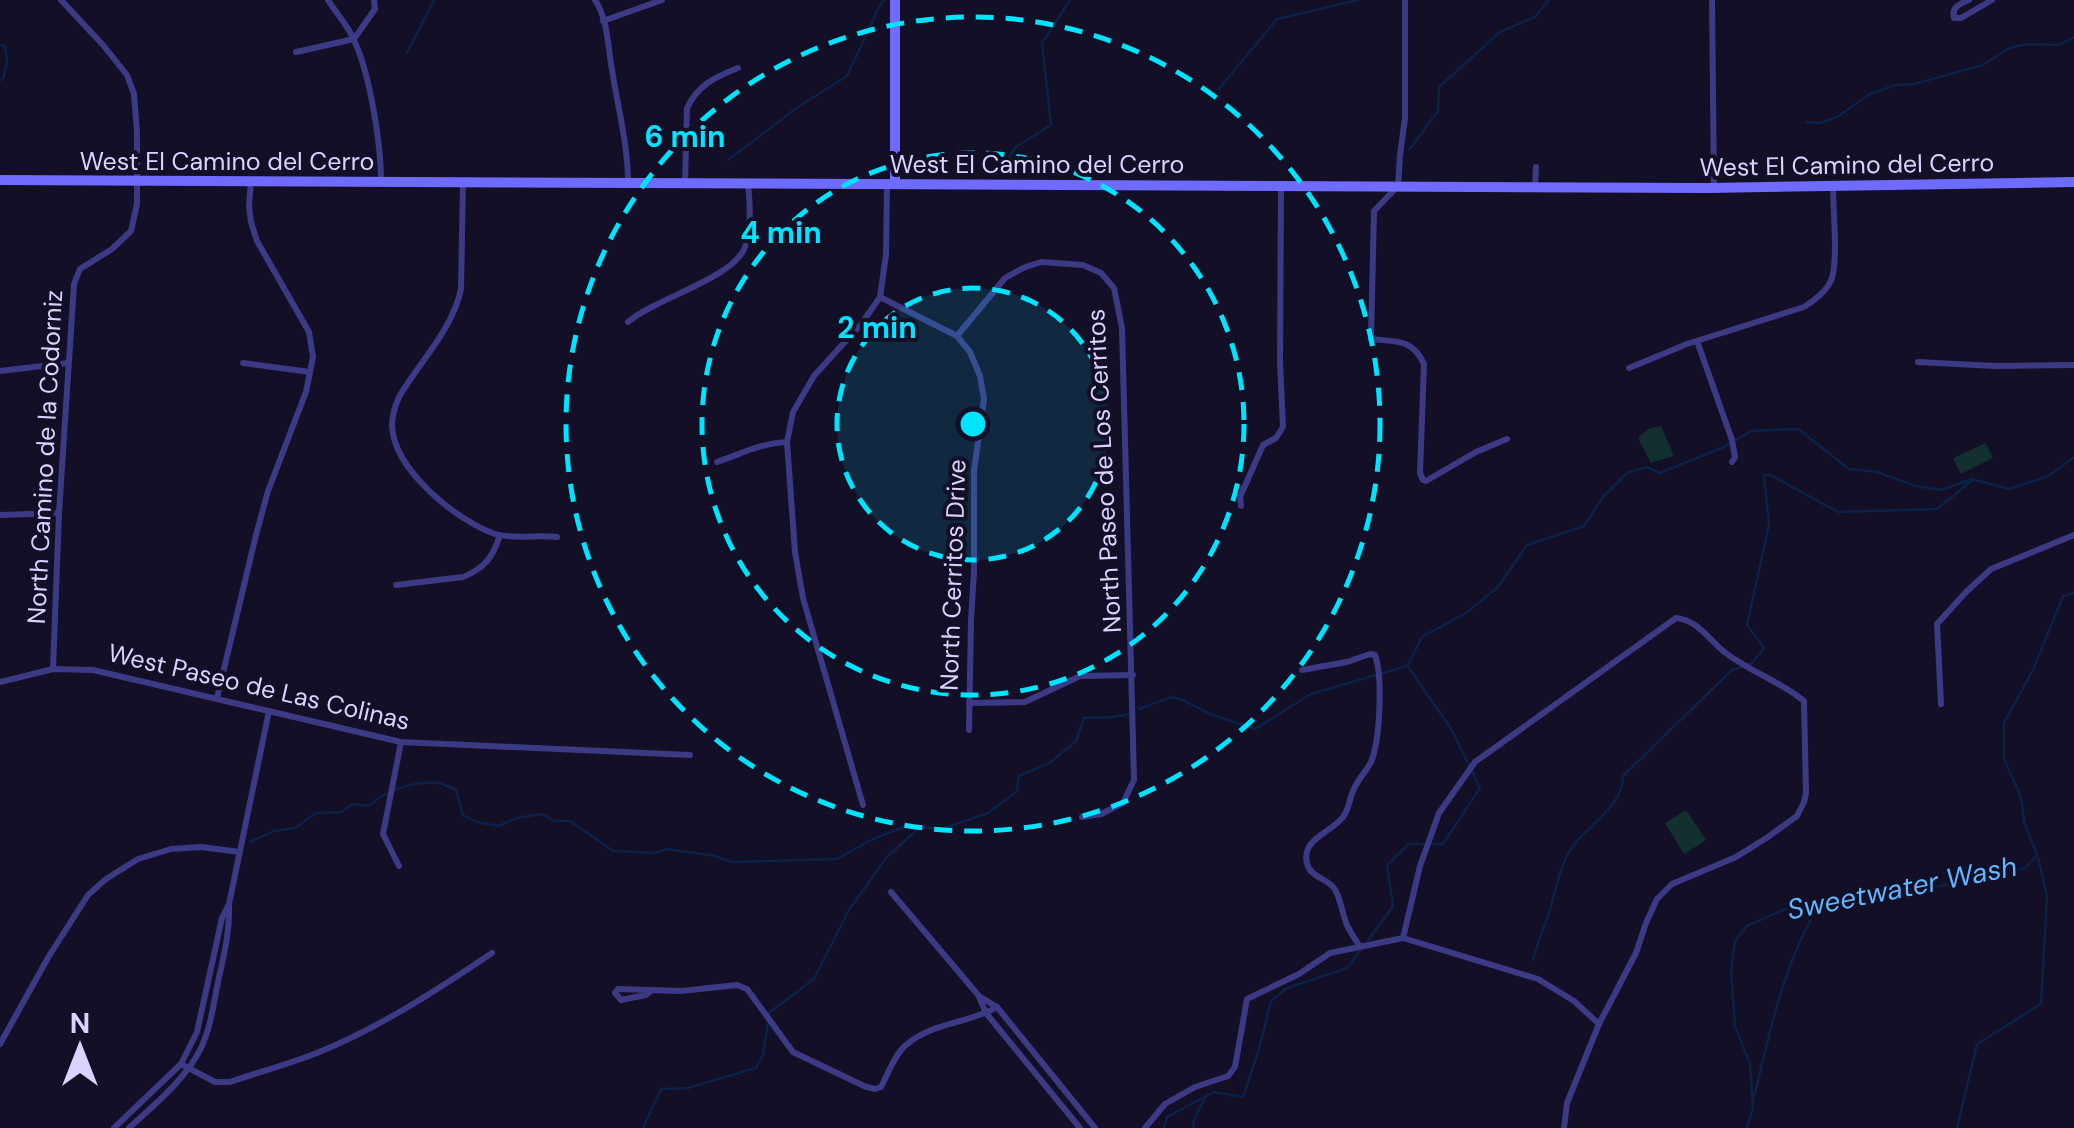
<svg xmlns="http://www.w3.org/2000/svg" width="2074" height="1128" font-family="'DM Sans',sans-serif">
<rect width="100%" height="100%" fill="#130f26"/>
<!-- green -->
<g fill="#12302f">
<path d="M 1661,426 L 1674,456 L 1651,463 L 1638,438 L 1648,429 Z"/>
<path d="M 1986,443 L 1993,458 L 1961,474 L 1953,458 Z"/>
<path d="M 1686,810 L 1706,840 L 1684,854 L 1665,823 Z"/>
</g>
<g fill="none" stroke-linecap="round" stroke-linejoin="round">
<!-- stream -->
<g stroke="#0c2248" stroke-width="2.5">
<path d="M 0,45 L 5,46 L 7,61 L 3,79 L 0,80"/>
<path d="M 407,53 L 434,0"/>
<path d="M 1219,89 L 1277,19 L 1358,0"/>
<path d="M 1806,122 L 1820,123 L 1837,117 L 1870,94 L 1896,85 L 1914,84 L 1983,65 L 2009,48 L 2027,44 L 2059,45 L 2074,37"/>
<path d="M 1409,150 L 1438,111 L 1439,87 L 1500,32 L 1535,17 L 1549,0"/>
<path d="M 728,160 L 798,107 L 847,76 L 881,3 L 885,0"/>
<path d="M 1003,166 L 1016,147 L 1051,125 L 1042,43 L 1070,0"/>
<path d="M 1139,709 L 1171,697 L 1183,700 L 1210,714 L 1255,729 L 1311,694 L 1407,666 L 1422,637 L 1466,613 L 1498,587 L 1527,545 L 1584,526 L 1602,498 L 1627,473 L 1647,467 L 1660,473 L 1724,447 L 1751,431 L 1774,430 L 1798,429 L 1849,469 L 1877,472 L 1916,486 L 1942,490 L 1972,479 L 2009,489 L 2049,476 L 2074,457"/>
<path d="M 250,842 L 274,831 L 295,828 L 316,813 L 341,812 L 353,804 L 369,806 C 384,790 418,780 440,783 C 443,784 453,789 456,790 L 463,815 L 476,822 L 499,826 L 516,818 L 542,814 L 555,821 L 570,821 L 613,851 L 654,853 L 667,849 L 715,856 L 732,862 L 837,859 L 873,839 L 907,826 L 942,829 L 988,813 L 1017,791 L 1019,776 L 1051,762 L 1076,741 L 1084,718 L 1113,717 L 1129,714"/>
<path d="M 1367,942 L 1393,906 L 1387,865 L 1409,844 L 1443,844 L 1480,788 L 1452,730 L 1409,668"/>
<path d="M 1533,960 C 1538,943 1542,931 1548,916 C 1556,893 1559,863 1575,843 C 1593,823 1623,804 1623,776 L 1732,670 L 1752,663 L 1764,648 L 1747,625 L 1769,525 L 1764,476 L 1769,474 L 1838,512 L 1937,509 L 1974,479"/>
<path d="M 769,1015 L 770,1012 L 814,979 L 849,910 L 887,857 L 918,829"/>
<path d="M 1754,1097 C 1771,1028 1783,963 1821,902"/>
<path d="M 643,1128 L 661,1089 L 688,1088 L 756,1068 L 763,1054 L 768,1023"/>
<path d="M 1164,1128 L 1167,1117 L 1214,1092 L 1243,1097 L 1259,1049 L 1271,1001 L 1287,988 L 1347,968 L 1362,948"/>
<path d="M 1194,1128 L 1193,1122 L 1205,1097"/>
<path d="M 1747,1128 L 1753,1108 L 1750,1064 L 1735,1026 L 1731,970 L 1735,941 L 1747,926 L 1783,910 L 1830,900 L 1935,887 L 2025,868 L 2037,855 L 2024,822 L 2021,797 L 2004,759 L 2004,723 L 2033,670 L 2063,596 L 2074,593"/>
<path d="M 1957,1128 L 1977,1044 L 2041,1004 L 2047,896 L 2038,858"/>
</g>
<!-- street -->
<g stroke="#3d3a85" stroke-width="6">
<path d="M 328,0 C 336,13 348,26 354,40 C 370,74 381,144 381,181"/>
<path d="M 595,0 C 608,19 608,48 612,70 C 618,108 628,145 628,183"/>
<path d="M 1405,0 L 1405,118 L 1400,155 L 1398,186 L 1374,211 L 1371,339 C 1396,342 1412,338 1424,364 L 1420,473 L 1423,480 L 1426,481 L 1476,452 L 1507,439"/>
<path d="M 1712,0 L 1714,188"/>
<path d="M 1969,0 C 1960,4 1951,7 1954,18 L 1961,18 L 1992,0"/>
<path d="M 603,21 L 662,0"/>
<path d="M 296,52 L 354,39 L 375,9 L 374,0"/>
<path d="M 463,182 L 461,289 C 452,331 420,361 399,397 C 395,406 392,416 392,426 C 394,470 457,521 495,534 C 515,540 537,534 557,537"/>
<path d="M 685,183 L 687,108 C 698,85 715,77 738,68"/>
<path d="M 1535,187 L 1536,167"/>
<path d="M 880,297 L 957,336 L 970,352 L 980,376 L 984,399 L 974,471 L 974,571 L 971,620 L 969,730"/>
<path d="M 628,322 C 656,298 734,278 745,247 C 752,229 750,203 748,184"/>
<path d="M 957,336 L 1005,278 L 1023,268 L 1041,262 L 1083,265 L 1101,273 L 1114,288 L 1122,328 L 1134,780 L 1123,803 L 1101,814 L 1082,817"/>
<path d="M 1697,341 L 1732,440 L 1735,457 L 1732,462"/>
<path d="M 1918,362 L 1995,366 L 2074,365"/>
<path d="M 243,363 L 310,372"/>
<path d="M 1629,368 L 1687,344 L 1804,307 C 1814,301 1828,290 1832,278 C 1838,257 1833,210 1833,186"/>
<path d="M 0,371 L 68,363"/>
<path d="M 717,462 C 741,454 761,443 787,442"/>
<path d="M 1241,506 L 1240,497 L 1263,445 L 1276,438 L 1283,427 L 1280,363 L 1281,187"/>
<path d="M 0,515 L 59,513"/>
<path d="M 396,585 L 463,577 C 485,568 493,557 500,535"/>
<path d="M 53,669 L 59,513 L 74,284 L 80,269 L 112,249 L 131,231 L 137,204 L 137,132 L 134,94 L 127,75 L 103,45 L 61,0"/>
<path d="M 1302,670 L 1347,662 L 1370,654 L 1375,655 C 1383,677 1380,741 1371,762 C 1366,772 1358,779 1354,789 C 1349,798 1350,808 1343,817 C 1331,833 1301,839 1307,863 C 1310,877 1326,878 1334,888 C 1341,898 1342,914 1347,925 C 1350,932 1355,939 1359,945"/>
<path d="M 0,682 L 53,669 L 93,670 L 401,742 L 690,755"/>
<path d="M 217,698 L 256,535 L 268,491 L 306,392 L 313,357 L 309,332 L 257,241 L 251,222 L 249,206 L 251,181"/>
<path d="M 969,703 L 1025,702 L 1080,676 L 1133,675"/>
<path d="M 1941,704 L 1937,624 L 1966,592 L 1991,569 L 2074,535"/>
<path d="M 863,805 L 803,598 L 795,552 L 787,442 L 793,412 L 814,376 L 862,323 L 880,297 L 886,255 L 887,184"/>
<path d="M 399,866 L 383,834 L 401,742"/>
<path d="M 891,892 L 979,996 L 997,1007 L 1095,1128"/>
<path d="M 1403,938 L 1420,866 L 1439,813 L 1475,762 L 1676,618 C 1697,620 1707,637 1722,650 C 1747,671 1779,680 1804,701 L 1806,793 L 1804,802 L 1797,816 L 1768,837 L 1736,857 L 1672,884 L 1657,899 L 1646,923 L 1636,953 L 1599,1024 L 1567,1103 L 1564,1128"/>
<path d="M 651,991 L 646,995 L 621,1000 L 615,993 L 618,989 L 681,991 L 737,985 L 747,989 L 793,1052 L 864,1086 L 875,1089 L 881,1087 C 888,1074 895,1054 906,1045 C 932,1022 968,1024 997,1007"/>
<path d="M 979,997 L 986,1013 L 1080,1128"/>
<path d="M 0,1044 L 49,956 L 88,895 L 106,879 L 138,859 L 171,849 L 201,847 L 240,852"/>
<path d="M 181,1064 L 215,1082 L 230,1082 C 259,1072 289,1064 317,1053 C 379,1028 437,990 492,953"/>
<path d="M 114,1128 L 181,1064 L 197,1032 L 222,918 L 229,904 L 269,711"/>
<path d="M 129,1128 C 154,1105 186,1079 201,1048 C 212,1025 214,998 220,973 C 225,951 230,928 229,905"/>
<path d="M 1145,1128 L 1165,1104 L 1195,1087 L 1228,1076 L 1235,1067 L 1247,999 L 1299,974 L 1330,953 L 1403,938 L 1538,979 L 1574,1001 L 1599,1024"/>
</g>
<!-- secondary -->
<g stroke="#6f6bff" stroke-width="10">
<path d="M 0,180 L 1708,188 L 2074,182"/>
<path d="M 895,184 L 895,0"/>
</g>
</g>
<!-- distance rings -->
<circle cx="973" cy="424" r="136" fill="#00e5ff" fill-opacity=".12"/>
<g fill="none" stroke="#00e5ff" stroke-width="5" stroke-dasharray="18 12">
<circle cx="973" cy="424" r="136"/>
<circle cx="973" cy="424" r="271"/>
<circle cx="973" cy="424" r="407"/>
</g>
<g text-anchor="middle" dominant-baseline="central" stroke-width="8" stroke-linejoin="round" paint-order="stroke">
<!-- street labels -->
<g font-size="25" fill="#d9d4ff" stroke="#130f26">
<text x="227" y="161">West El Camino del Cerro</text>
<text x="1037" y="164">West El Camino del Cerro</text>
<text transform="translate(1847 165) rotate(-1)">West El Camino del Cerro</text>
<text transform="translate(45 457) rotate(-87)">North Camino de la Codorniz</text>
<text transform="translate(1104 471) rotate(-93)">North Paseo de Los Cerritos</text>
<text transform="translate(953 575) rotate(-88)">North Cerritos Drive</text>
<text transform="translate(259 687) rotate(13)">West Paseo de Las Colinas</text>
</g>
<!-- water labels -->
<g font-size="28" font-style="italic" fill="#62b6ff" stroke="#130f26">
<text transform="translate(1902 888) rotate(-11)">Sweetwater Wash</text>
</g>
</g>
<circle cx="973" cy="424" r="15" fill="#00e5ff" stroke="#130f26" stroke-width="5"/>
<g font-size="30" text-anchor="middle" font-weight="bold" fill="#00e5ff" stroke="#130f26" stroke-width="8" stroke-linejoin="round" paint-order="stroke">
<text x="685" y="147">6 min</text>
<text x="781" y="243">4 min</text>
<text x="877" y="338">2 min</text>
</g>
<!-- north arrow -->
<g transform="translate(80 1048)" stroke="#130f26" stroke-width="8" paint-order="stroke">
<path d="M0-8L18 38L0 25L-18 38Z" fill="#d9d4ff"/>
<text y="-15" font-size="28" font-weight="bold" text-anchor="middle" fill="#d9d4ff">N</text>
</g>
</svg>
